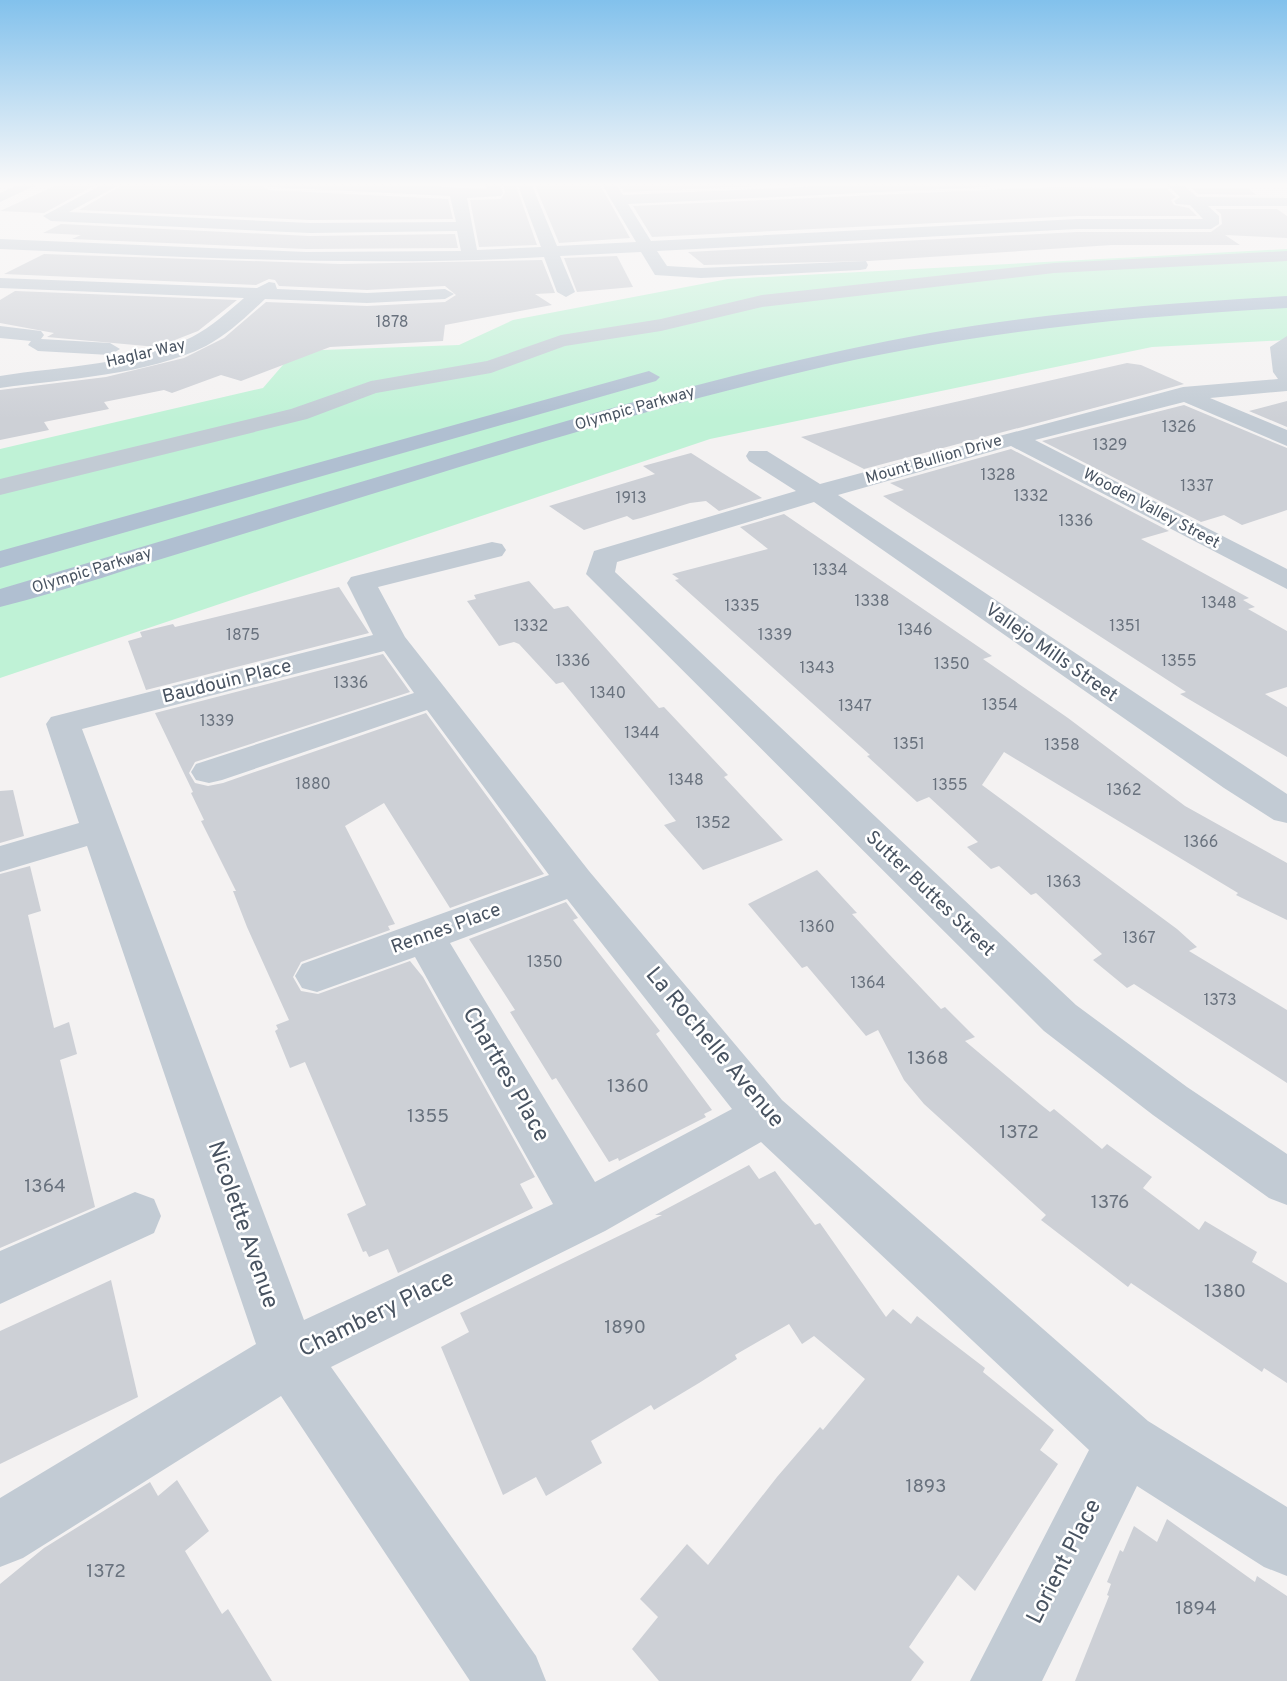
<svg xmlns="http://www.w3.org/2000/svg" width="1287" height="1681" font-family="Overpass,sans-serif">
<rect width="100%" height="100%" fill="#f4f2f2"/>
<!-- green -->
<path fill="#bff2d6" d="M 1287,249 L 1287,340 L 1152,347 L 710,439 L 0,678 L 0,449 L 263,388 L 295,351 L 459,345 L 513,320 L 728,279 Z"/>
<!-- building -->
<g fill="#cdd0d6">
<path d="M 61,183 L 99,183 L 44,213 L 0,211 Z"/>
<path d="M 126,183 L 259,184 L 268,190 L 448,199 L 453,219 L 310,220 L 79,210 Z"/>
<path d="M 502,183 L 515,183 L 537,245 L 479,247 L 470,200 L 501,199 L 505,192 Z"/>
<path d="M 534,183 L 599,183 L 630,238 L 559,243 Z"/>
<path d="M 618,183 L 826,183 L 624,192 Z"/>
<path d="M 1052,187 L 1166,188 L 1176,197 L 1171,200 L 1174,205 L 1189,208 L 1197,216 L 1077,216 L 652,237 L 633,206 Z"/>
<path d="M 1191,188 L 1247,188 L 1257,195 L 1198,194 Z"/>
<path d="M 1215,209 L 1277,209 L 1287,216 L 1287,238 L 1225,235 L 1240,245 L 1112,245 L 869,261 L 704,265 L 688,252 L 1077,232 L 1211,232 L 1222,224 L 1221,214 Z"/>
<path d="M 61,224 L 310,236 L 455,234 L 458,248 L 306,249 L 72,239 L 81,235 L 43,233 Z"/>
<path d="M 44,254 L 340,264 L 542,260 L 555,293 L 535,294 L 552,305 L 445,325 L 443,341 L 330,347 L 241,381 L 221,375 L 172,393 L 164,390 L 104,402 L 109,409 L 44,422 L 49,430 L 0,440 L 0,390 L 106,377 L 184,358 L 224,338 L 266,302 L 367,306 L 445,302 L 456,295 L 445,286 L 367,290 L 279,286 L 275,280 L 269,279 L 256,285 L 4,274 Z"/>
<path d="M 617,256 L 633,287 L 577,292 L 564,258 Z"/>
<path d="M 15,291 L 237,300 L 198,331 L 157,347 L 47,337 L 54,333 L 0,323 L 0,300 Z"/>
<path d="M 1127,363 L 1141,365 L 1184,384 L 864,469 L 801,437 Z"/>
<path d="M 1287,401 L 1287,427 L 1249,411 Z"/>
<path d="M 1184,405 L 1287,448 L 1287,510 L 1242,525 L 1224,515 L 1201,522 L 1042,441 Z"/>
<path d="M 1011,449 L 1169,531 L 1141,539 L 1249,598 L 1243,600 L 1255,607 L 1248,609 L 1287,631 L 1287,687 L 1265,694 L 1287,707 L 1287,757 L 1180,694 L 1186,692 L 883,496 L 904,490 L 890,483 Z"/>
<path d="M 691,453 L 762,498 L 719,511 L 706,501 L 690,503 L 641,518 L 633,520 L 627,516 L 584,530 L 549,506 L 655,474 L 643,466 Z"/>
<path d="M 784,514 L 992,656 L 983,659 L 1068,718 L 1185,806 L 1287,863 L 1287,920 L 1236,895 L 1238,893 L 1004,752 L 982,785 L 1177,929 L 1197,947 L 1189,951 L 1287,1010 L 1287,1083 L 1134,984 L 1127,988 L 1093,960 L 1102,954 L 1036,893 L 1031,895 L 999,866 L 991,869 L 967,847 L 978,842 L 929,797 L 917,802 L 867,756 L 870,755 L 675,580 L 679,579 L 672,574 L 768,549 L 740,527 Z"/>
<path d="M 529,581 L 554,609 L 568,606 L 659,708 L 664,707 L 728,775 L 724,777 L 783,840 L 703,870 L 664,825 L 676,821 L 563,682 L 556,684 L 519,644 L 514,642 L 499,646 L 467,601 L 476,599 L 474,595 Z"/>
<path d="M 339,587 L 369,633 L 146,690 L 128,641 L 142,637 L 140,632 L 173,624 L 175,627 Z"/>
<path d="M 383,654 L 410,692 L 195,762 L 189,773 L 195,783 L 208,786 L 223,783 L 426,713 L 544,874 L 450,908 L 384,803 L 345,826 L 395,924 L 388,926 L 390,930 L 301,962 L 293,977 L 301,991 L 318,994 L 410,961 L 423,977 L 535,1177 L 520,1184 L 533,1208 L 398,1273 L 388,1249 L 369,1257 L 366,1251 L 363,1252 L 347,1214 L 366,1205 L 305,1062 L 290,1068 L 275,1031 L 278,1029 L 276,1025 L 289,1020 L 247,927 L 233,891 L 236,891 L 201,821 L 204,820 L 191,793 L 193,792 L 155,713 Z"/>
<path d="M 13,790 L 24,836 L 0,843 L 0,791 Z"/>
<path d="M 30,866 L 41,911 L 28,915 L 54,1028 L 69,1022 L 77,1054 L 60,1060 L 95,1207 L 0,1248 L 0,874 Z"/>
<path d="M 817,870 L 857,913 L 852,914 L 887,952 L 941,1009 L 945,1007 L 975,1037 L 965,1041 L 1040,1104 L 1050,1112 L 1054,1109 L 1102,1149 L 1107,1144 L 1152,1177 L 1143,1188 L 1199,1230 L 1205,1221 L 1257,1252 L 1252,1262 L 1287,1283 L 1287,1383 L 1264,1368 L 1262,1372 L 1131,1283 L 1128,1287 L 1041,1220 L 1046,1215 L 924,1104 L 904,1080 L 878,1030 L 866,1036 L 807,966 L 802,968 L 748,904 Z"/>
<path d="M 566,902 L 578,918 L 573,920 L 660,1031 L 656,1034 L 712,1110 L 704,1114 L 706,1117 L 619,1161 L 618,1158 L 609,1162 L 556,1078 L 552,1080 L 510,1012 L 515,1010 L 469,939 Z"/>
<path d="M 749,1165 L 759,1179 L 775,1171 L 815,1225 L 820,1223 L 886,1317 L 893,1309 L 911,1324 L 917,1316 L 985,1368 L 983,1372 L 1054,1430 L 1040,1450 L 1058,1464 L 975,1591 L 958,1575 L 909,1647 L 924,1662 L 911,1681 L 659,1681 L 632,1649 L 658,1617 L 640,1599 L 687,1544 L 708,1565 L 777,1477 L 820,1427 L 823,1430 L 865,1379 L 814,1336 L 802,1344 L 789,1324 L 735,1355 L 737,1359 L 699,1383 L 654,1410 L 651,1405 L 591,1441 L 602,1463 L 546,1496 L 536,1477 L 503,1495 L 441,1347 L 469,1332 L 460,1313 L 662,1215 L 655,1215 Z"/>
<path d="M 111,1280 L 138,1397 L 0,1464 L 0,1331 Z"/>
<path d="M 177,1480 L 209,1531 L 185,1551 L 222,1614 L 228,1609 L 272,1681 L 0,1681 L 0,1584 L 44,1548 L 150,1482 L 158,1496 Z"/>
<path d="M 1167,1519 L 1255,1582 L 1257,1576 L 1287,1596 L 1287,1681 L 1075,1681 L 1109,1596 L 1107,1595 L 1111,1584 L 1107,1582 L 1120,1550 L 1123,1552 L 1134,1526 L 1157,1542 Z"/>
</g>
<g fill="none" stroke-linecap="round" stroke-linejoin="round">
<!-- minor -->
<g fill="#c2cbd4" fill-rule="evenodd">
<path d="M 22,183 L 41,183 L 0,202 L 0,193 Z"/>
<path d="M 105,183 L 123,183 L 69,212 L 310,223 L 456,222 L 450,196 L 268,187 L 261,183 L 360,183 L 487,189 L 485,183 L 499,183 L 503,193 L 501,196 L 467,198 L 477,250 L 541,247 L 517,183 L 531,183 L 557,246 L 636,242 L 601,183 L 615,183 L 623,195 L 890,183 L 994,183 L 987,187 L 628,204 L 651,241 L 1077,219 L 1203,219 L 1190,205 L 1176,204 L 1174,201 L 1180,197 L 1165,183 L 1181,183 L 1197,197 L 1287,198 L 1287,206 L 1208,206 L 1219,216 L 1219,224 L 1211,229 L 1077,229 L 657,251 L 667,266 L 701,268 L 866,261 L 868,265 L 866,269 L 860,270 L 701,278 L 655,275 L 641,252 L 560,256 L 575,292 L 566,297 L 557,292 L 544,257 C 362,267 182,257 0,249 L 0,239 L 306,252 L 461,251 L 457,231 L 310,233 L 51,221 L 43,216 Z"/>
<path d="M 1287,251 L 1287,261 L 1054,273 L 762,307 L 661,331 L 565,346 L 491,373 L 376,393 L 307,419 L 0,495 L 0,479 L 291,409 L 371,381 L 487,361 L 561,335 L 661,319 L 762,295 L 1054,263 Z"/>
<path d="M 0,278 L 257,288 L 269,282 L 275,283 L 277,289 L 367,293 L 445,289 L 454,294 L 445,299 L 367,303 L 265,299 C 247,316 228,334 206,346 C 148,375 64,379 0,388 L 0,376 C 62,366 135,365 192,337 C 211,327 228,312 244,298 L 0,288 Z"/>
<path d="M 0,326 L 41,331 L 44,335 L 41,339 L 110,343 L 120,349 L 110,355 L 38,351 L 28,345 L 31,341 L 0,338 Z"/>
<path d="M 1287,336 L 1287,391 L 1210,398 L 1287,430 L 1287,446 L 1184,402 L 1035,440 L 1287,569 L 1287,589 L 1011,446 L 838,495 L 1287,794 L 1287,823 L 1274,820 L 1224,788 L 814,502 L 617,562 L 615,572 L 1076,1005 L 1187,1087 L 1287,1154 L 1287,1205 L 1269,1198 L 1153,1115 L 1044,1031 L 586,574 L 594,551 L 796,491 L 749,461 L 746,456 L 749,451 L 767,451 L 820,484 L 1183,387 L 1278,379 L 1273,372 L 1270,347 Z"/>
<path d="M 492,542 L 502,544 L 506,550 L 502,556 L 378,587 L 405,637 L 589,871 L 782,1100 L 1148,1421 L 1287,1507 L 1287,1576 L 1264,1567 L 1137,1486 L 1042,1681 L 970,1681 L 1089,1450 L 761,1142 L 605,1231 L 331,1367 L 536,1656 L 546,1681 L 470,1681 L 281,1396 L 23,1558 L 0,1567 L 0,1498 L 256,1344 L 87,846 L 0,872 L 0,846 L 79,823 L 46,724 L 51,717 L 373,635 L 347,583 L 351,577 ZM 384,651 L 414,693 L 196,764 L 191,772 L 196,780 L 209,783 L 222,780 L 427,710 L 549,875 L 302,964 L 295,976 L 302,988 L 317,992 L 415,957 L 553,1204 L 304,1320 L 82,729 ZM 567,899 L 732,1109 L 595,1182 L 450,943 Z"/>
<path d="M 135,1192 L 154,1199 L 161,1216 L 154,1233 L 0,1304 L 0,1251 Z"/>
</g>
<!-- major -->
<g fill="#b0bfd1" fill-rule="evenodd">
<path d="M 1287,296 L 1287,308 C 1125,317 964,333 806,371 C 602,419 404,485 204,546 C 136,566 69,590 0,607 L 0,589 C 136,549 272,508 408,468 C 580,416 753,365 930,333 C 1048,312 1167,303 1287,296 Z"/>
<path d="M 649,371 L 660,377 L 656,381 L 0,568 L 0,551 Z"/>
</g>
</g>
<!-- sky -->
<linearGradient id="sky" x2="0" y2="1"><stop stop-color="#82c1ec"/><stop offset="0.44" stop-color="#faf9f9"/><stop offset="1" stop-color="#faf9f9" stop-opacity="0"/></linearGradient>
<rect width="1287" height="419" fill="url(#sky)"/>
<g text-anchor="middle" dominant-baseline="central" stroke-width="5" stroke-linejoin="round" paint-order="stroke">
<!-- number labels -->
<g font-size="16" fill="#69727e">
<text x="392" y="323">1878</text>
<text x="1179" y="428">1326</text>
<text x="1110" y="446">1329</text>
<text x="998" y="476">1328</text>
<text x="1197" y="487">1337</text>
<text x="1031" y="497">1332</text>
<text x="631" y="499">1913</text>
<text x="1076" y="522">1336</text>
<text x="830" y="571">1334</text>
<text x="872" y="602">1338</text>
<text x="1219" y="604">1348</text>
<text x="742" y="607">1335</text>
<text x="531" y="627">1332</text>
<text x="1125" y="627">1351</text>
<text x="915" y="631">1346</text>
<text x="243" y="636">1875</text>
<text x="775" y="636">1339</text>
<text x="573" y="662">1336</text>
<text x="1179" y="662">1355</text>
<text x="952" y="665">1350</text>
<text x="817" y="669">1343</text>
<text x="351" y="684">1336</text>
<text x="608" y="694">1340</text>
<text x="1000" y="706">1354</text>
<text x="855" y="707">1347</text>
<text x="217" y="722">1339</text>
<text x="642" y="734">1344</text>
<text x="909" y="745">1351</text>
<text x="1062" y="746">1358</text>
<text x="686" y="781">1348</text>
<text x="313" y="785">1880</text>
<text x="950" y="786">1355</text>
<text x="1124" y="791">1362</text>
<text x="713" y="824">1352</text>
<text x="1201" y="843">1366</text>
<text x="1064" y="883">1363</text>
<text x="817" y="928">1360</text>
<text x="1139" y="939">1367</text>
<text x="545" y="963">1350</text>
<text x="868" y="984">1364</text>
<text x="1220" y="1001">1373</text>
</g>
<!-- far-street labels -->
<g font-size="16" fill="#485361" stroke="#fff">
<text transform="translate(146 354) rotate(-13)">Haglar Way</text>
<text transform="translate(635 409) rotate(-16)">Olympic Parkway</text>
<text transform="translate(934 460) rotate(-16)">Mount Bullion Drive</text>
<text transform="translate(1151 509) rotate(28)">Wooden Valley Street</text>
<text transform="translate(92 571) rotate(-17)">Olympic Parkway</text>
</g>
<!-- street labels -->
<g font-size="19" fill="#485361" stroke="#fff">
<text transform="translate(1051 653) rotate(35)">Vallejo Mills Street</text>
<text transform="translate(227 682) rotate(-14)">Baudouin Place</text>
<text transform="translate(930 894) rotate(44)">Sutter Buttes Street</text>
<text transform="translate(446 929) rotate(-20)">Rennes Place</text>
</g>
<!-- near-number labels -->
<g font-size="19" fill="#69727e">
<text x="928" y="1059">1368</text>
<text x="628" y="1087">1360</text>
<text x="428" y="1117">1355</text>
<text x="1019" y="1133">1372</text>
<text x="45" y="1187">1364</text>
<text x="1110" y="1203">1376</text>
<text x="1225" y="1292">1380</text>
<text x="625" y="1328">1890</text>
<text x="926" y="1487">1893</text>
<text x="106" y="1572">1372</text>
<text x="1196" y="1609">1894</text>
</g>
<!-- near-street labels -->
<g font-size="23" fill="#485361" stroke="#fff">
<text transform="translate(714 1048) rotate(50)">La Rochelle Avenue</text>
<text transform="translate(505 1075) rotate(60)">Chartres Place</text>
<text transform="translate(242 1225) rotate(71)">Nicolette Avenue</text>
<text transform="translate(377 1315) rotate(-26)">Chambery Place</text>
<text transform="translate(1065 1562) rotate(-63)">Lorient Place</text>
</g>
</g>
</svg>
